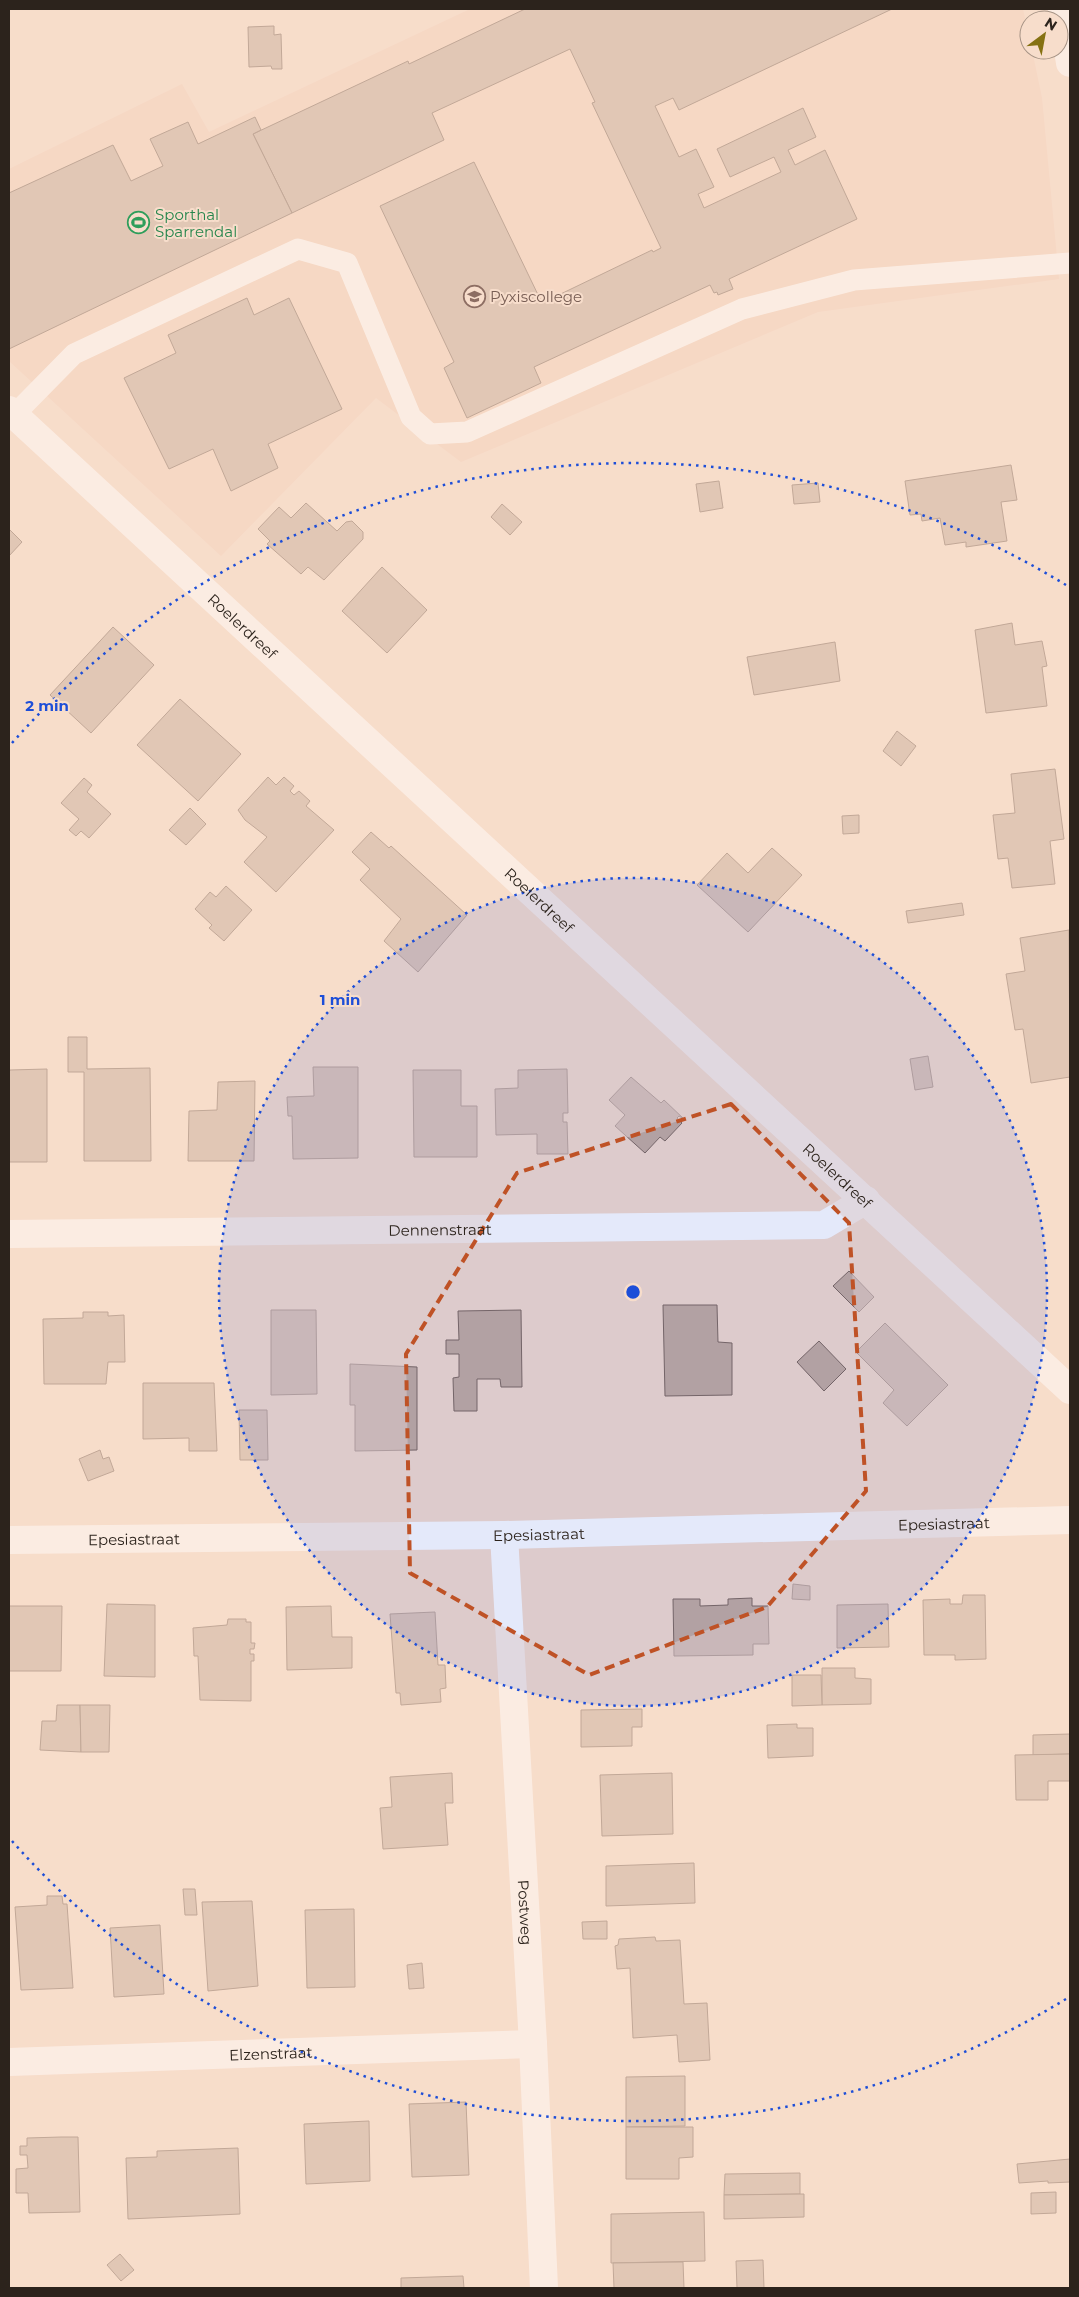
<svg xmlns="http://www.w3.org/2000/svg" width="1079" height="2297" font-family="Montserrat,sans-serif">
<rect width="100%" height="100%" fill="#f7ddcb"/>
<!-- built -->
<path fill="#f3d2bc" d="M 470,9 L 1023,9 L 1029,37 L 1029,50 L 1032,50 L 1042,98 L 1059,279 L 818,312 L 461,462 L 376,398 L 221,556 L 9,361 L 9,169 L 182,84 L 209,132 Z"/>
<!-- building -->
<g fill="#c6ad9c" stroke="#80695a">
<path d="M 525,9 L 892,9 L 679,110 L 673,98 L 655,106 L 679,157 L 696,149 L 714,187 L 698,194 L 704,208 L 781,172 L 774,157 L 730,177 L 717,149 L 803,108 L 816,137 L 788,150 L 795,165 L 825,150 L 857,219 L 729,279 L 733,289 L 718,295 L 717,292 L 714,293 L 710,285 L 534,367 L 541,383 L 467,418 L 444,368 L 454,362 L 380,206 L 474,162 L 542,303 L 652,250 L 653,252 L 661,248 L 592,103 L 595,102 L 570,49 L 432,113 L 444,140 L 292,213 L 253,134 L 408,61 L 409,64 Z"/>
<path d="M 274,26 L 274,35 L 281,34 L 282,69 L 272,69 L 271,66 L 249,67 L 248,27 Z"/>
<path d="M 255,117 L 261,130 L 253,134 L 292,213 L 9,349 L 9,193 L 113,145 L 131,181 L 163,166 L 150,139 L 188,122 L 198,144 Z"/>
<path d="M 247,298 L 254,315 L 289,298 L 342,409 L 268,444 L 278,468 L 231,491 L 213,449 L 169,469 L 124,378 L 176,353 L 168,335 Z"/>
<path d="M 1011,465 L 1017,500 L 1001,502 L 1007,541 L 966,547 L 966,542 L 945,545 L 940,518 L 922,521 L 921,514 L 910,515 L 905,481 Z"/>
<path d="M 719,481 L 723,508 L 700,512 L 696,484 Z"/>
<path d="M 818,483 L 820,502 L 794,504 L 792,485 Z"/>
<path d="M 306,503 L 337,531 L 346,522 L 352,521 L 363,532 L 363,539 L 324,580 L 308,567 L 301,574 L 267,544 L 270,541 L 258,529 L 279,507 L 291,518 Z"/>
<path d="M 502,504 L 522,522 L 510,535 L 491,517 Z"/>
<path d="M 9,529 L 22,542 L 9,556 Z"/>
<path d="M 382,567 L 427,610 L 387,653 L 342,611 Z"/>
<path d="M 1012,623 L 1015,645 L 1042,641 L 1047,666 L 1042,667 L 1047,706 L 986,713 L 975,630 Z"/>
<path d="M 113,627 L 154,665 L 91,733 L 50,695 Z"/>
<path d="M 835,642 L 840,681 L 754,695 L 747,657 Z"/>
<path d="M 180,699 L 241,754 L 198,801 L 137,745 Z"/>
<path d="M 897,731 L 916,746 L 901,766 L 883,751 Z"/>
<path d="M 1055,769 L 1064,839 L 1050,841 L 1055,884 L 1012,888 L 1008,858 L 998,859 L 993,815 L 1015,813 L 1011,774 Z"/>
<path d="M 268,777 L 276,785 L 284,777 L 294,786 L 290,791 L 294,795 L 299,791 L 310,801 L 306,806 L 334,830 L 276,892 L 244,862 L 267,837 L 245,820 L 238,810 Z"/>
<path d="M 84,778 L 92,785 L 87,792 L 111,814 L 89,838 L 81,831 L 76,836 L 69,830 L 79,819 L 61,803 Z"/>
<path d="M 190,808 L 206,824 L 186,845 L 169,830 Z"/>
<path d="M 859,815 L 859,833 L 843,834 L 842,816 Z"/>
<path d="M 371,832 L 389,848 L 391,846 L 467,915 L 418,972 L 384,941 L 401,919 L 360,880 L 370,869 L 352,852 Z"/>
<path d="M 772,848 L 802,875 L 748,932 L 697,885 L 727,853 L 748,873 Z"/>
<path d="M 226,886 L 252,910 L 224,941 L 209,928 L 212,925 L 195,909 L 210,892 L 216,897 Z"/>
<path d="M 962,903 L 964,915 L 908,923 L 906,911 Z"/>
<path d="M 1069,930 L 1070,1077 L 1031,1083 L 1023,1029 L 1015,1030 L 1006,974 L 1025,971 L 1020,938 Z"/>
<path d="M 68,1037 L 87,1037 L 87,1069 L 150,1068 L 151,1161 L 84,1161 L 84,1072 L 68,1072 Z"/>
<path d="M 928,1056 L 933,1087 L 915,1090 L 910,1059 Z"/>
<path d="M 313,1067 L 358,1067 L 358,1158 L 293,1159 L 292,1116 L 288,1116 L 287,1097 L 314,1096 Z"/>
<path d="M 47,1069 L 47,1162 L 9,1162 L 9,1072 L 10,1070 Z"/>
<path d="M 567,1069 L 568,1113 L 563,1113 L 563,1122 L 567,1122 L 568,1154 L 537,1154 L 537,1134 L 496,1135 L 495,1089 L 518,1088 L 518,1070 Z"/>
<path d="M 413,1070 L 461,1070 L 461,1106 L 477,1106 L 477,1157 L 414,1157 Z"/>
<path d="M 631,1077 L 661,1103 L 664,1100 L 685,1120 L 679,1116 L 677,1118 L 682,1123 L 665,1141 L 660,1137 L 645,1153 L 615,1126 L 625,1115 L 609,1100 Z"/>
<path d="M 255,1081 L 254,1161 L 188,1161 L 189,1111 L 217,1110 L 218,1082 Z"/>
<path d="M 849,1271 L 874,1297 L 859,1312 L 833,1286 Z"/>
<path d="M 663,1305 L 717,1305 L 718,1342 L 732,1343 L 732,1395 L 665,1396 Z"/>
<path d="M 271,1310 L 316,1310 L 317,1394 L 271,1395 Z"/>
<path d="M 521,1310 L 522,1387 L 501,1387 L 500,1379 L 477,1379 L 477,1411 L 454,1411 L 453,1378 L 459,1377 L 459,1354 L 446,1354 L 446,1340 L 459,1340 L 458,1311 Z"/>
<path d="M 83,1312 L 108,1312 L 108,1316 L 124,1315 L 125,1362 L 108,1362 L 106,1384 L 44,1384 L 43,1319 L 83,1318 Z"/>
<path d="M 885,1323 L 948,1385 L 907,1426 L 883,1403 L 894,1390 L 856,1352 Z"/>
<path d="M 819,1341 L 846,1369 L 824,1391 L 797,1362 Z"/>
<path d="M 350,1364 L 417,1367 L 417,1450 L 355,1451 L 355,1405 L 350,1405 Z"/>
<path d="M 143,1383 L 214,1383 L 217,1451 L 189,1451 L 189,1438 L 143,1439 Z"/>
<path d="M 239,1410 L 267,1410 L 268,1460 L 240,1460 Z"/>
<path d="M 100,1450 L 103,1459 L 109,1457 L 114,1471 L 88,1481 L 79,1459 Z"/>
<path d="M 793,1584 L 810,1586 L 810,1600 L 792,1599 Z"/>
<path d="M 963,1595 L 985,1595 L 986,1659 L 955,1660 L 955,1655 L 924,1655 L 923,1600 L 950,1599 L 950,1604 L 962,1604 Z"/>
<path d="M 752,1598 L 752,1606 L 768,1606 L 769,1644 L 753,1644 L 753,1655 L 674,1656 L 673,1599 L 700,1599 L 700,1606 L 728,1605 L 728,1599 Z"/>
<path d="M 107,1604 L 155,1605 L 155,1677 L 104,1676 Z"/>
<path d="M 888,1604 L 889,1647 L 837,1648 L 837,1605 Z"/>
<path d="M 9,1606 L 62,1606 L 61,1671 L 9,1671 Z"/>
<path d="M 331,1606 L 332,1637 L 352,1637 L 352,1668 L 287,1670 L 286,1607 Z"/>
<path d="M 435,1612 L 438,1665 L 445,1665 L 446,1688 L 440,1689 L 441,1702 L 401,1705 L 400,1693 L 396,1693 L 390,1614 Z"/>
<path d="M 228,1619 L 246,1619 L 246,1622 L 251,1622 L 251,1643 L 255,1643 L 254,1649 L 250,1649 L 250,1654 L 254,1654 L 254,1661 L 251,1661 L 251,1701 L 200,1700 L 198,1656 L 194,1656 L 193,1628 L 227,1625 Z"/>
<path d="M 822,1668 L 855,1668 L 855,1678 L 871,1679 L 871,1704 L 822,1705 Z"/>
<path d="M 792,1675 L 821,1675 L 822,1705 L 792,1706 Z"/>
<path d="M 57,1705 L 80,1705 L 81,1752 L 40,1750 L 42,1721 L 56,1721 Z"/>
<path d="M 80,1705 L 110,1705 L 109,1752 L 81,1752 Z"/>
<path d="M 642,1709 L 642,1727 L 632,1727 L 632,1746 L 581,1747 L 581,1710 Z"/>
<path d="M 797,1724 L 797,1728 L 813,1728 L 813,1756 L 768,1758 L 767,1725 Z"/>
<path d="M 1070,1734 L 1070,1754 L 1033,1755 L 1033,1735 Z"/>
<path d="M 1070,1754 L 1070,1781 L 1048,1781 L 1048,1800 L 1016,1800 L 1015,1755 Z"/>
<path d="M 452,1773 L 453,1803 L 445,1803 L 448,1845 L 383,1849 L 380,1808 L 392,1807 L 390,1777 Z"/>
<path d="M 672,1773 L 673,1834 L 602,1836 L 600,1775 Z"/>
<path d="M 694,1863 L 695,1903 L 606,1906 L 606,1866 Z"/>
<path d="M 183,1889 L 195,1889 L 197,1915 L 185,1915 Z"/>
<path d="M 47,1896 L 62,1896 L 63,1904 L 67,1904 L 73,1988 L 21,1990 L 15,1907 L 47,1905 Z"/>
<path d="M 252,1901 L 258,1986 L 208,1991 L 202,1902 Z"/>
<path d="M 354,1909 L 355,1987 L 307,1988 L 305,1910 Z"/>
<path d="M 607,1921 L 607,1939 L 583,1939 L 582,1922 Z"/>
<path d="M 160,1925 L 164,1994 L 114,1997 L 110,1928 Z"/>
<path d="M 655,1937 L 656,1941 L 680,1940 L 684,2004 L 707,2003 L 710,2060 L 679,2062 L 677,2035 L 633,2038 L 630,1968 L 617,1969 L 615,1946 L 618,1945 L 619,1939 Z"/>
<path d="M 422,1963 L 424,1988 L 409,1989 L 407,1965 Z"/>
<path d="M 685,2076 L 685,2126 L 626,2127 L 626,2077 Z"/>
<path d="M 466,2102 L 469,2175 L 412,2177 L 409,2104 Z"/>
<path d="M 369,2121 L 370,2181 L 306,2184 L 304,2124 Z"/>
<path d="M 626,2127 L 693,2127 L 693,2157 L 679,2158 L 679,2179 L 626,2179 Z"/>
<path d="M 61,2137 L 78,2137 L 80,2212 L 29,2213 L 28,2193 L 16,2193 L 16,2169 L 28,2168 L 27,2155 L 20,2155 L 20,2146 L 27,2146 L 27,2138 Z"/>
<path d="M 238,2148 L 240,2214 L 128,2219 L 126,2158 L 157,2157 L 157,2151 Z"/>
<path d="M 1070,2159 L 1070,2182 L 1048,2183 L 1048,2181 L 1019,2183 L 1017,2164 Z"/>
<path d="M 800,2173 L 800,2194 L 724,2195 L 725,2174 Z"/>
<path d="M 1056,2192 L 1056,2213 L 1031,2214 L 1031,2193 Z"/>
<path d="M 804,2194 L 804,2217 L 724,2219 L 724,2195 Z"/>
<path d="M 704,2212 L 705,2261 L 611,2263 L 611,2214 Z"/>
<path d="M 120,2254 L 134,2270 L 121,2281 L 107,2265 Z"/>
<path d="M 763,2260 L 764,2288 L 737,2288 L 736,2261 Z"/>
<path d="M 683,2262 L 684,2288 L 614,2288 L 613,2263 Z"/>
<path d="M 463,2276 L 464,2288 L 401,2288 L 401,2278 Z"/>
</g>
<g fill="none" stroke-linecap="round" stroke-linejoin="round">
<!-- service -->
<path stroke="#fff" stroke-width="21" d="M 14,415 L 74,354 L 298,249 L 347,263 L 411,417 L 430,434 L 467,432 L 742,309 L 854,280 L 1070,263"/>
<!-- minor -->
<g stroke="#fff" stroke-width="28">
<path d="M 1062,9 L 1070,63"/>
<path id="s1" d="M 9,410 L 1070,1390"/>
<path id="s2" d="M 9,1234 L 824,1225 L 866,1200"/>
<path id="s3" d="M 504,1535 L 533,2044 L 544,2288"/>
<path id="s4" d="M 9,1540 L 504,1535 L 1070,1520"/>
<path id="s5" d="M 9,2062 L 533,2044"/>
</g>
</g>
<!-- marked area -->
<path d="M0 0H1079V2297H0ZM 731,1104 L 849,1223 L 866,1491 L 767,1607 L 589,1675 L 410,1573 L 406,1354 L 517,1173 Z" fill="#f7ddcb" fill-opacity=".55" fill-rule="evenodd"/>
<path fill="none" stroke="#d5540e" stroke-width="4" stroke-dasharray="10 6" stroke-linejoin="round" d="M 731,1104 L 849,1223 L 866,1491 L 767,1607 L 589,1675 L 410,1573 L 406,1354 L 517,1173 Z"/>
<!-- distance rings -->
<circle cx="633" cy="1292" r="414" fill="#1d4ed8" fill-opacity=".12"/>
<g fill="none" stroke="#1d4ed8" stroke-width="2.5" stroke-dasharray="2.5 5">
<circle cx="633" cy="1292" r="414"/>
<path d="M1066 1999A829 829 0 0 1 12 1841M12 743A829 829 0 0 1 1066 585"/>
</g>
<!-- icons -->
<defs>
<symbol id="stadium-ring" viewBox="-11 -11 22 22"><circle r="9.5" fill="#f7ddcb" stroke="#2e9e5b" stroke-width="1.5"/><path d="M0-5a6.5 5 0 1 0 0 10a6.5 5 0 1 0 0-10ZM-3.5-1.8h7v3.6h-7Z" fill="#2e9e5b"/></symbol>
<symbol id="school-ring" viewBox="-11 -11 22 22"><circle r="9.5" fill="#f7ddcb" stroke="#8d6e63" stroke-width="1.5"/><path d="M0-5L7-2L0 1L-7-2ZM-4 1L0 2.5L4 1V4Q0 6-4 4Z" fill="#8d6e63"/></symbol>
</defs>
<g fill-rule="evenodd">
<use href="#stadium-ring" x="126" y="210" width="25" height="25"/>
<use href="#school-ring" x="462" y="284" width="25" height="25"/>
</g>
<g text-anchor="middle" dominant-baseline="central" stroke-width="4" stroke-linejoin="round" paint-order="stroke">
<!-- leisure labels -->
<g font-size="15" fill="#27864d" stroke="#f7ddcb" text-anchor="start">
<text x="155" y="214">Sporthal<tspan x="155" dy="17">Sparrendal</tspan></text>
</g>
<!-- education labels -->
<g font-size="15" fill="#785e54" stroke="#f7ddcb" text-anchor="start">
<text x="490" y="296">Pyxiscollege</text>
</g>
<!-- street labels -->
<g font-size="15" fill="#2c231c" stroke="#f7ddcb">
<text stroke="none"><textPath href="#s1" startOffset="318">Roelerdreef</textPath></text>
<text stroke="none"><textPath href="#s1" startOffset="722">Roelerdreef</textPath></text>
<text stroke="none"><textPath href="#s1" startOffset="1128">Roelerdreef</textPath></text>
<text stroke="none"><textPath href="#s2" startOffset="431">Dennenstraat</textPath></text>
<text stroke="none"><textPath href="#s4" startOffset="935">Epesiastraat</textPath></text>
<text stroke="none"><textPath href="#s4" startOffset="530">Epesiastraat</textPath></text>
<text stroke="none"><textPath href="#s4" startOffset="125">Epesiastraat</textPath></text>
<text stroke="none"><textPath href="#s3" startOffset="378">Postweg</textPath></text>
<text stroke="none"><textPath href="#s5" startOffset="262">Elzenstraat</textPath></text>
</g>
</g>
<circle cx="633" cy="1292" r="8" fill="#1d4ed8" stroke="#f7ddcb" stroke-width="2.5"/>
<g font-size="15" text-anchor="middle" font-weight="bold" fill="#1d4ed8" stroke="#f7ddcb" stroke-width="4" stroke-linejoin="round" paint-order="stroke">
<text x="47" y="711">2 min</text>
<text x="340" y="1005">1 min</text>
</g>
<!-- border -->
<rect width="1079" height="2297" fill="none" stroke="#2c231c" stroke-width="20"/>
<!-- north arrow -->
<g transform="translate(1044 35) rotate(32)"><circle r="24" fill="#f7ddcb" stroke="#a69385"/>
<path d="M0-4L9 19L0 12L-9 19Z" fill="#857112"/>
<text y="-8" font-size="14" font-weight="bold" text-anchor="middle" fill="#2c231c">N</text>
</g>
</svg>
